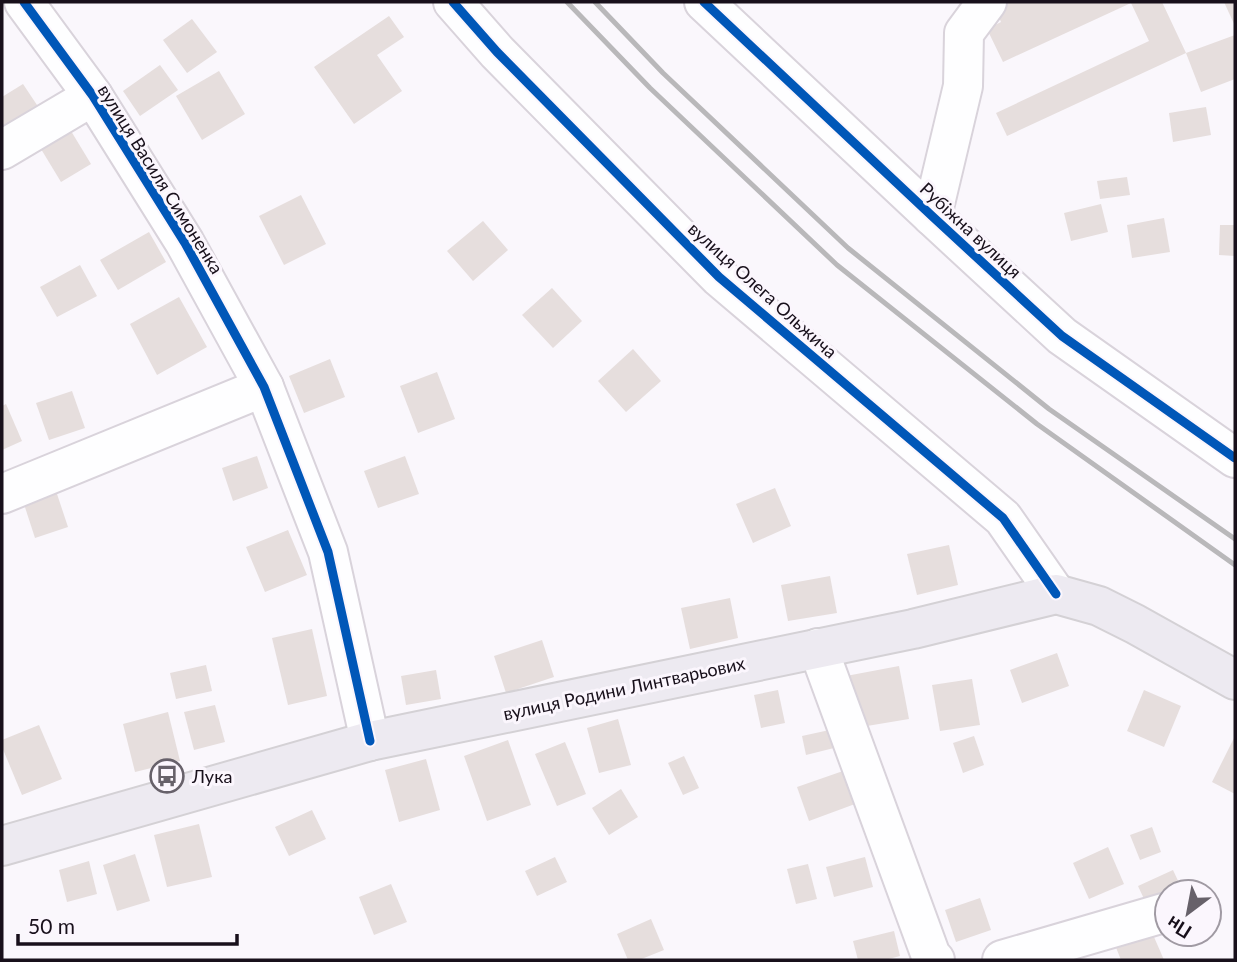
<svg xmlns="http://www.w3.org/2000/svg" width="1237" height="962" font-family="Lato,sans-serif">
<rect width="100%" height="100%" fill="#faf7fc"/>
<!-- building -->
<g fill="#e6dedd">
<path d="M 1009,2 L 1162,2 L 1186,53 L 1007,136 L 996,113 L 1149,41 L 1131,3 L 1003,62 L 987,29 L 1001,22 L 995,8 Z"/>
<path d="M 1224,2 L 1235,2 L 1235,26 Z"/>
<path d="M 389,16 L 404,37 L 377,55 L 402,91 L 354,124 L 314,67 Z"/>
<path d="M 192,19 L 217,52 L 187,73 L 163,40 Z"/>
<path d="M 1235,35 L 1235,79 L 1201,92 L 1186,53 Z"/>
<path d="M 160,65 L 178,90 L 140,116 L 123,91 Z"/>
<path d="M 219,71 L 245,114 L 202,140 L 176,96 Z"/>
<path d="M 23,84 L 39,108 L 2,132 L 2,97 Z"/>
<path d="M 1206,107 L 1211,135 L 1173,142 L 1169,113 Z"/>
<path d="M 71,131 L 91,164 L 61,182 L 41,149 Z"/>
<path d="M 1127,177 L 1130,195 L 1100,199 L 1097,181 Z"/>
<path d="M 301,195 L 326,244 L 284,265 L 259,216 Z"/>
<path d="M 1101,204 L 1108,232 L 1071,241 L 1064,213 Z"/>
<path d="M 1164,218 L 1170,252 L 1132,258 L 1127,225 Z"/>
<path d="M 483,221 L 508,250 L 473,281 L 447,251 Z"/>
<path d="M 1220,225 L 1235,225 L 1235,256 L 1219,255 Z"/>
<path d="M 149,232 L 166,262 L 118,290 L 100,260 Z"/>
<path d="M 80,265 L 97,296 L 57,317 L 40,287 Z"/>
<path d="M 552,288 L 582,321 L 553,348 L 522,315 Z"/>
<path d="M 179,297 L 207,347 L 157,375 L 130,324 Z"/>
<path d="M 633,349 L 661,381 L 626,412 L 598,381 Z"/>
<path d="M 330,359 L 345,397 L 304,413 L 289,376 Z"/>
<path d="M 437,372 L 455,419 L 418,433 L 400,386 Z"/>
<path d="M 72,391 L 85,428 L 49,440 L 36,403 Z"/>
<path d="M 6,404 L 22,441 L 2,450 L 2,406 Z"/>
<path d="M 257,456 L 268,488 L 233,501 L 222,468 Z"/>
<path d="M 405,456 L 419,494 L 378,508 L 364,471 Z"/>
<path d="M 55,488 L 68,527 L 35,538 L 22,498 Z"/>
<path d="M 775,488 L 791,526 L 753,543 L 736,504 Z"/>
<path d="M 288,530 L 307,575 L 265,592 L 246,547 Z"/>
<path d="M 949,545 L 958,585 L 917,595 L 907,554 Z"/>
<path d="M 830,576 L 837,613 L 788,621 L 781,585 Z"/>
<path d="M 730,598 L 738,638 L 690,649 L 681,608 Z"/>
<path d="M 312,629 L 327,696 L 288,705 L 272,638 Z"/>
<path d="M 542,640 L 554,677 L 506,693 L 494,656 Z"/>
<path d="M 1057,653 L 1069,686 L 1022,703 L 1010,670 Z"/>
<path d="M 206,665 L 212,691 L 176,699 L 170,673 Z"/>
<path d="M 899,666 L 909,719 L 855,728 L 846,676 Z"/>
<path d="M 436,670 L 441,699 L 406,705 L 401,676 Z"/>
<path d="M 972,679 L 980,725 L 940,731 L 932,685 Z"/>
<path d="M 778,690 L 785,723 L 761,728 L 754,695 Z"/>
<path d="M 1144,690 L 1181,706 L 1164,747 L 1127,731 Z"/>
<path d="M 215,705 L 225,742 L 194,750 L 184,712 Z"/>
<path d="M 168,712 L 180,761 L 135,772 L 123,724 Z"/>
<path d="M 618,719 L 631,765 L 599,773 L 587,728 Z"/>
<path d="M 39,725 L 62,779 L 22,795 L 2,747 L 2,740 Z"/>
<path d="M 834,729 L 838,747 L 806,755 L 802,736 Z"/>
<path d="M 974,736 L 984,765 L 963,773 L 953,743 Z"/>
<path d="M 1235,736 L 1235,794 L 1212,782 Z"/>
<path d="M 508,740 L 531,805 L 487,821 L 464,756 Z"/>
<path d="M 565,742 L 586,794 L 557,806 L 535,754 Z"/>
<path d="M 684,756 L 699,788 L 683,795 L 668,763 Z"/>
<path d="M 426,759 L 440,810 L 399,822 L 385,770 Z"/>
<path d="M 843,771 L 855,804 L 809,821 L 797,787 Z"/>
<path d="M 621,789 L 638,817 L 609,835 L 592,808 Z"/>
<path d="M 312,810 L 326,839 L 289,856 L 275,827 Z"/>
<path d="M 199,824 L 212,877 L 167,887 L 154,835 Z"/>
<path d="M 1152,827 L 1161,852 L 1140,860 L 1130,835 Z"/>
<path d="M 1108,847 L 1124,884 L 1089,899 L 1073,863 Z"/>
<path d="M 135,854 L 150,901 L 117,911 L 103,865 Z"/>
<path d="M 555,857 L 567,882 L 537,896 L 525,871 Z"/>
<path d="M 865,857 L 873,887 L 834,897 L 826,867 Z"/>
<path d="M 89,861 L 97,894 L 67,902 L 59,870 Z"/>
<path d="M 808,864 L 817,899 L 796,904 L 787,869 Z"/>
<path d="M 1173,870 L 1180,885 L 1145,901 L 1138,886 Z"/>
<path d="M 391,884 L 407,922 L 374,935 L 359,897 Z"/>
<path d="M 980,898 L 991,930 L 956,942 L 945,910 Z"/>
<path d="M 651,919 L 664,950 L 639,960 L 628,960 L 617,934 Z"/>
<path d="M 1151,930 L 1164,960 L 1121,960 L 1115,945 Z"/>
<path d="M 894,931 L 900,956 L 885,960 L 858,960 L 853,941 Z"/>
</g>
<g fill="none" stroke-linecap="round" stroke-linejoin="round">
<defs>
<g id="minor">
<path d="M 24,2 L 93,96 L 185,243 L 264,387 L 328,552 L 370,741"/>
<path d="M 453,2 L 497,52 L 719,277 L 1003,518 L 1056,594"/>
<path d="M 704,2 L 932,216 L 1062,336 L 1235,458"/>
<path d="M 2,150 L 93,96"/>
<path d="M 932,216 L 963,86 L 964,33 L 987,2"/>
<path d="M 2,494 L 264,387"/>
<path d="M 818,648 L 931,956 L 935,960"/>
<path d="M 1002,960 L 1167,912"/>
</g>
<path id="major" d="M 2,846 L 370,741 L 913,629 L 1056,594 L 1099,606 L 1135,624 L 1235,680"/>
</defs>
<!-- minor casing -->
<use href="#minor" stroke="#d9d3db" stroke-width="42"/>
<!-- major casing -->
<use href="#major" stroke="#d4d1d5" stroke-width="42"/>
<!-- minor -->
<use href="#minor" stroke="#fefeff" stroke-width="38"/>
<!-- major -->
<use href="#major" stroke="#edeaf1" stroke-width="38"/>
<!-- rail -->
<g stroke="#b9b8ba" stroke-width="5">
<path d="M 567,2 L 650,88 L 837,265 L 1037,424 L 1235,565"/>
<path d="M 595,2 L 663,73 L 848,248 L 1049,409 L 1235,539"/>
</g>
<defs>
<g id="cycleway">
<path d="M 24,2 L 93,96 L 185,243 L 264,387 L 328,552 L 370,741"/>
<path d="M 453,2 L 497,52 L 719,277 L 1003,518 L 1056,594"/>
<path d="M 704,2 L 932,216 L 1062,336 L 1235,458"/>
</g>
</defs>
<!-- cycleway casing -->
<use href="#cycleway" stroke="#fbf6fd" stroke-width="13"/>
<!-- cycleway -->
<use href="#cycleway" stroke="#0057b8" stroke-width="9"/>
</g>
<!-- icons -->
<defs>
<symbol id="bus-ring" viewBox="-11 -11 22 22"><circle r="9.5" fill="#fbf6fd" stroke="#67616a" stroke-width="1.5"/><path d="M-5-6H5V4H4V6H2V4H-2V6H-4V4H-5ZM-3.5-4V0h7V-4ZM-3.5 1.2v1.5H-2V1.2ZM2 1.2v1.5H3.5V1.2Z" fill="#67616a"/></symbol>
</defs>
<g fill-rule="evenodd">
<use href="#bus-ring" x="148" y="757" width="38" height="38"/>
</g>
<g text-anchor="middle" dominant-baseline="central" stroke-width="6" stroke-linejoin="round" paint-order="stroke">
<!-- street labels -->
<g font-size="18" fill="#18101b" stroke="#fbf6fd">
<text transform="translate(161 179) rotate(58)">вулиця Василя Симоненка</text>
<text transform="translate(971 230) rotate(43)">Рубіжна вулиця</text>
<text transform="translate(763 290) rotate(42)">вулиця Олега Ольжича</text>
<text transform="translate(624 688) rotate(-12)">вулиця Родини Линтварьових</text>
</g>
<!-- poi labels -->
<g font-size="18" fill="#18101b" stroke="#fbf6fd" text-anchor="start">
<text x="192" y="776">Лука</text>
</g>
</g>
<!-- border -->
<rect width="1237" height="962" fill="none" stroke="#18101b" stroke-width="7"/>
<!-- north arrow -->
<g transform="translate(1188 913) rotate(212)"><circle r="33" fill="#fbf6fd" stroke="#a09aa3" stroke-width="2"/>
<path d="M0-5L12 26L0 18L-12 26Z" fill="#67616a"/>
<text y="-10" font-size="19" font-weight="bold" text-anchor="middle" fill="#18101b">Пн</text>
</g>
<!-- scale -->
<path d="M18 934v10h219v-10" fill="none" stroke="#18101b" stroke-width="3.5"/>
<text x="28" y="934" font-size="21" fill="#18101b" stroke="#fbf6fd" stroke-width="5" paint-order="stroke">50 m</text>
</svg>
